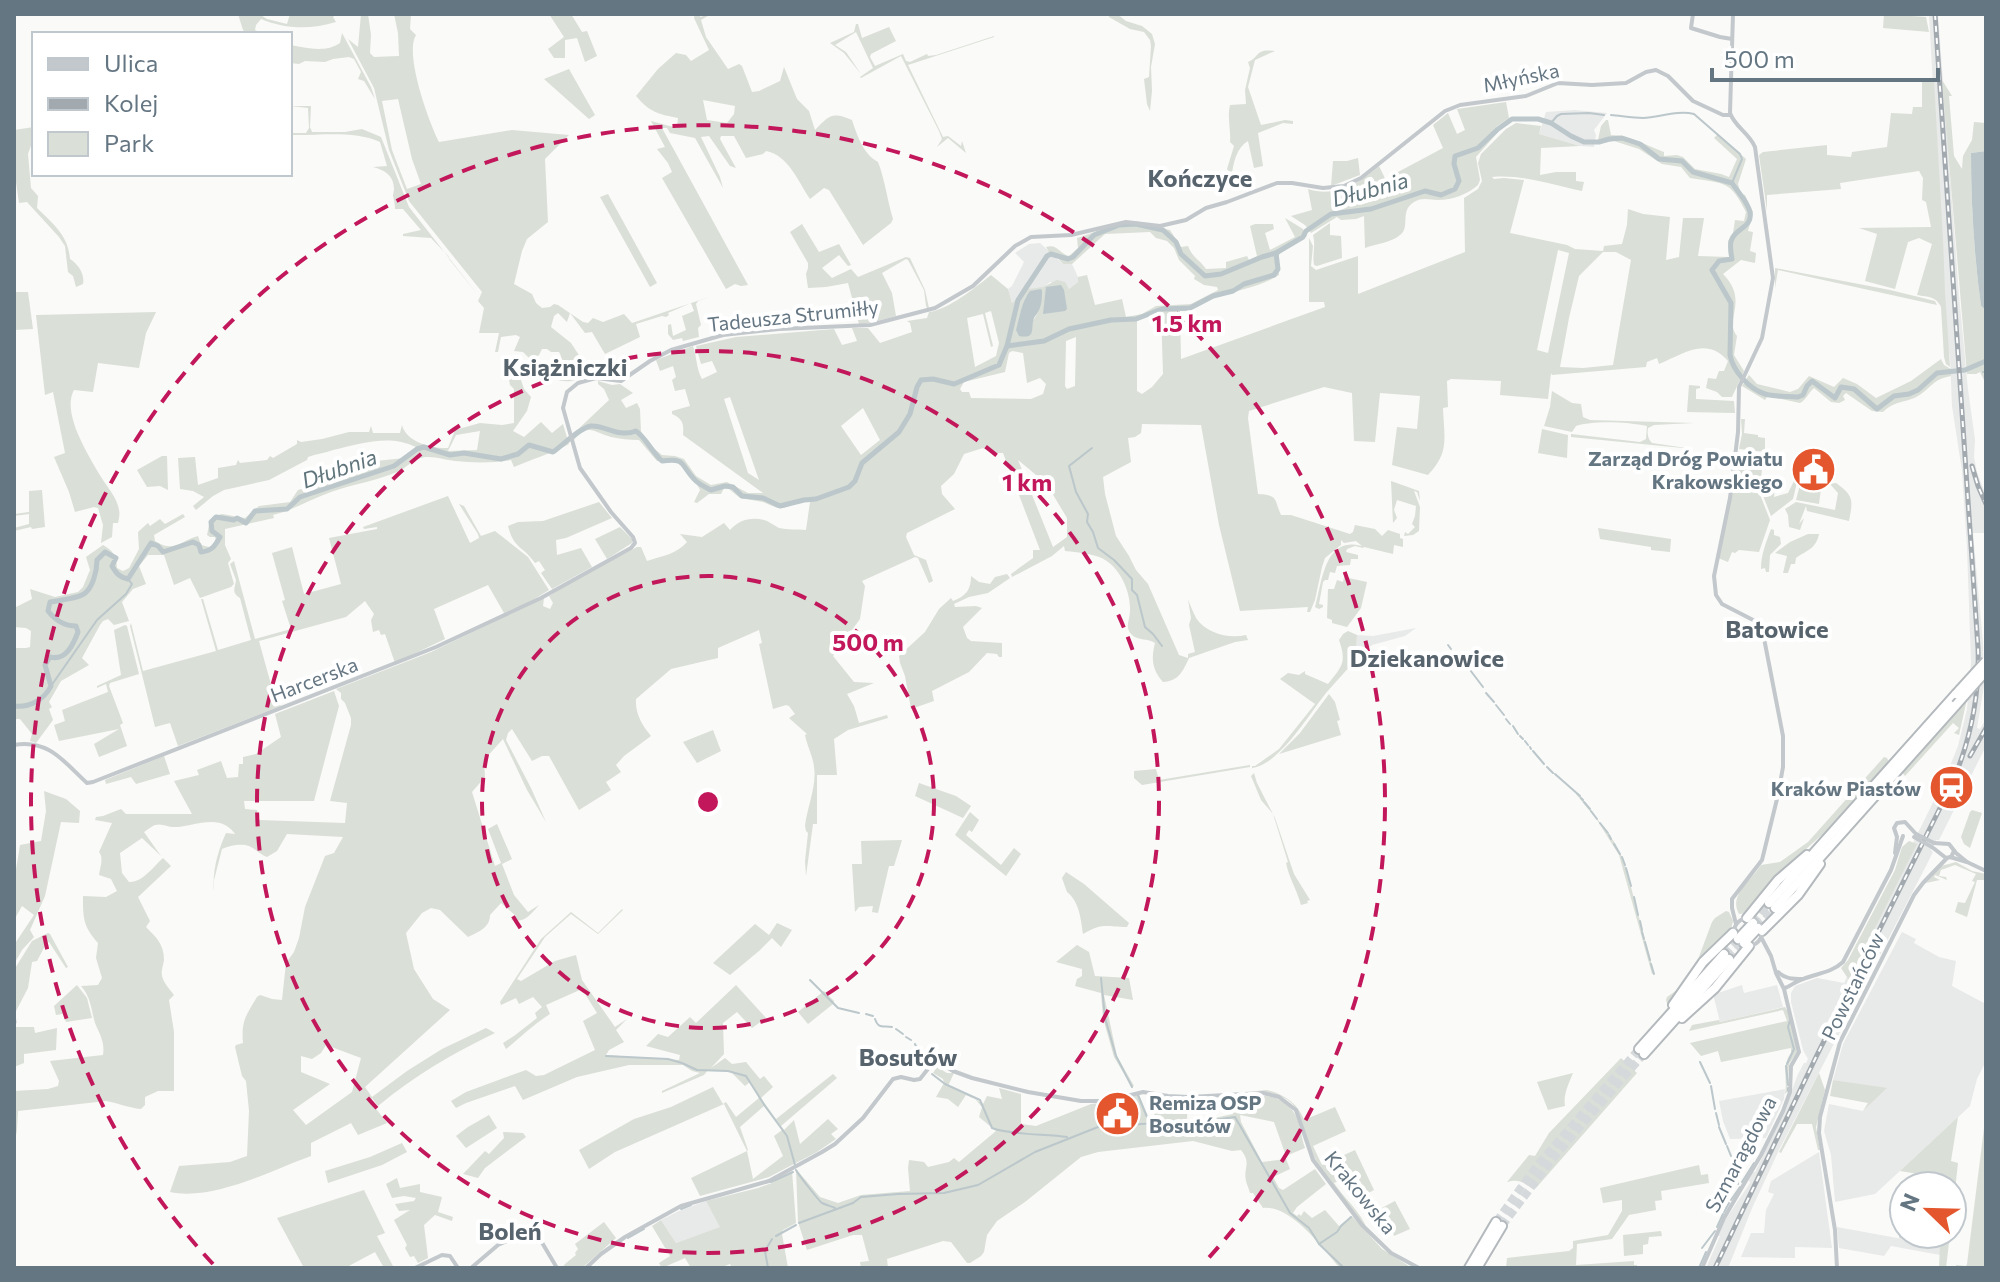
<svg xmlns="http://www.w3.org/2000/svg" width="2000" height="1282" font-family="Commissioner,sans-serif">
<rect width="100%" height="100%" fill="#fafaf8"/>
<!-- built -->
<g fill="#e8e9e9">
<path d="M 1929,14 L 1938,14 L 1959,295 L 1968,389 L 1975,440 L 1974,457 L 1977,472 L 1986,496 L 1986,533 L 1973,533 L 1983,643 L 1984,686 L 1977,728 L 1980,729 L 1986,719 L 1986,746 L 1939,840 L 1936,840 L 1931,850 L 1933,852 L 1926,866 L 1780,1148 L 1753,1206 L 1728,1268 L 1706,1268 L 1720,1236 L 1718,1236 L 1723,1223 L 1750,1183 L 1749,1180 L 1753,1172 L 1755,1172 L 1782,1116 L 1798,1074 L 1804,1063 L 1806,1063 L 1808,1059 L 1803,1050 L 1791,1002 L 1791,993 L 1795,986 L 1817,978 L 1844,983 L 1945,778 L 1958,746 L 1967,709 L 1971,663 L 1967,548 L 1962,471 L 1952,406 L 1950,358 L 1947,339 Z"/>
<path d="M 1575,110 L 1607,113 L 1594,130 L 1596,135 L 1594,147 L 1580,146 L 1539,134 L 1546,112 Z"/>
<path d="M 1040,243 L 1063,264 L 1072,264 L 1078,277 L 1078,282 L 1069,289 L 1050,282 L 1044,287 L 1022,292 L 1012,303 L 1008,289 L 1012,286 L 1024,262 L 1015,253 L 1029,244 Z"/>
<path d="M 1416,628 L 1405,636 L 1372,645 L 1360,655 L 1356,652 L 1357,635 L 1373,636 Z"/>
<path d="M 1902,932 L 1916,939 L 1914,943 L 1939,957 L 1956,961 L 1952,986 L 1986,1004 L 1986,1061 L 1977,1079 L 1970,1106 L 1875,1194 L 1835,1202 L 1831,1155 L 1824,1131 L 1829,1104 L 1863,1111 L 1886,1089 L 1833,1080 L 1843,1044 Z"/>
<path d="M 1742,985 L 1744,993 L 1777,985 L 1783,1007 L 1720,1022 L 1714,998 L 1715,994 Z"/>
<path d="M 1785,1089 L 1784,1099 L 1766,1138 L 1730,1139 L 1723,1121 L 1719,1101 Z"/>
<path d="M 1819,1152 L 1832,1248 L 1795,1247 L 1795,1258 L 1741,1257 L 1751,1233 L 1764,1233 L 1766,1210 L 1774,1194 L 1768,1192 L 1771,1181 Z"/>
<path d="M 706,1201 L 721,1227 L 676,1243 L 661,1220 L 679,1211 Z"/>
<path d="M 1837,1227 L 1941,1246 L 1940,1255 L 1891,1246 L 1884,1256 L 1839,1248 Z"/>
</g>
<!-- green -->
<g fill="#dadfd7" fill-rule="evenodd">
<path d="M 238,14 L 259,14 L 267,19 L 287,24 L 290,14 L 336,14 L 333,17 L 336,22 C 310,30 285,29 261,19 L 256,25 L 255,30 L 262,34 L 248,34 L 243,30 Z"/>
<path d="M 361,14 L 368,14 L 371,35 L 370,53 L 374,57 L 399,56 L 398,33 L 394,14 L 411,14 L 410,29 L 416,35 C 404,54 429,122 439,142 L 512,130 L 569,135 L 545,159 L 548,222 L 527,239 L 522,251 L 514,284 L 532,294 L 536,303 L 542,308 L 550,307 L 554,304 L 558,305 L 583,322 L 588,323 L 593,318 L 603,322 L 624,314 L 632,323 L 712,296 L 698,301 L 696,304 L 701,325 L 698,328 L 699,337 L 683,341 L 682,338 L 673,340 L 668,334 L 668,325 L 671,324 L 673,336 L 686,330 L 682,316 L 694,311 L 691,303 L 668,313 L 669,315 L 666,317 L 662,316 L 636,324 L 640,337 L 605,354 L 592,332 L 585,333 L 570,313 L 567,322 L 558,313 L 554,316 L 551,327 L 571,343 L 592,375 C 567,383 564,385 540,371 L 553,376 L 561,356 L 559,352 L 551,352 L 547,349 L 542,349 L 539,355 L 531,360 L 523,352 L 514,351 L 520,337 L 516,335 L 501,337 L 498,352 L 495,352 L 499,333 L 479,333 L 484,308 L 478,301 L 482,292 L 409,201 L 389,150 L 374,88 L 348,39 L 358,47 ZM 398,99 L 412,159 L 421,184 L 407,189 L 392,150 L 382,101 Z"/>
<path d="M 549,14 L 571,14 L 582,32 L 587,31 L 597,56 L 585,62 L 577,38 L 565,40 L 565,58 L 554,58 L 548,49 L 564,37 Z"/>
<path d="M 695,14 L 700,14 L 700,17 L 711,14 L 701,20 L 706,37 L 728,69 L 739,64 L 742,66 L 752,92 L 759,91 L 780,81 L 784,67 L 797,99 L 809,111 L 815,130 C 829,116 831,111 852,120 C 857,135 863,154 878,162 C 885,180 887,199 893,219 L 891,223 L 863,245 L 829,190 L 824,188 L 810,199 C 798,181 788,155 766,151 L 763,154 L 746,158 L 734,136 L 721,136 L 720,139 L 736,168 L 730,166 L 709,136 L 701,137 L 720,177 L 723,188 L 695,138 L 670,133 L 667,128 L 662,128 L 748,285 L 741,286 L 735,284 L 726,289 L 662,178 L 672,172 L 668,163 L 657,149 L 665,147 L 651,121 L 677,128 L 678,118 C 657,114 650,112 636,96 L 658,69 L 676,53 L 686,55 L 691,61 L 709,50 L 694,18 ZM 703,100 L 735,106 L 734,114 L 727,123 L 707,120 Z"/>
<path d="M 1109,14 L 1117,14 L 1126,21 L 1142,26 L 1152,34 L 1155,44 L 1151,67 L 1152,91 L 1150,111 L 1147,104 L 1144,79 L 1149,77 L 1151,46 L 1150,40 L 1144,32 L 1130,29 L 1109,17 Z"/>
<path d="M 1884,14 L 1926,17 L 1929,32 L 1883,28 Z"/>
<path d="M 856,24 L 858,24 L 862,38 L 889,27 L 896,41 L 871,54 L 870,57 L 875,66 L 903,54 L 906,61 L 910,62 L 927,54 L 928,56 L 936,55 L 994,36 L 994,37 L 908,65 L 943,137 L 948,136 L 961,146 L 962,141 L 966,153 L 948,138 L 937,147 L 942,139 L 939,131 L 901,56 L 861,78 L 860,77 L 873,68 L 856,32 L 835,45 L 846,52 L 861,74 L 844,53 L 830,43 L 854,32 Z"/>
<path d="M 342,33 L 371,87 L 375,99 L 364,81 L 358,79 L 361,72 L 354,59 L 349,57 L 333,59 L 325,62 L 305,61 L 299,64 L 290,63 L 290,45 C 306,48 326,53 340,43 Z"/>
<path d="M 1275,51 L 1255,60 L 1248,87 L 1261,125 L 1285,120 L 1293,121 L 1293,124 L 1283,123 L 1258,133 L 1263,166 L 1254,168 L 1248,141 C 1237,147 1233,163 1232,175 L 1227,169 L 1234,146 L 1230,142 C 1231,129 1227,118 1230,105 L 1246,104 L 1245,90 L 1250,68 L 1248,62 C 1260,57 1255,48 1275,51 Z"/>
<path d="M 569,69 L 595,115 L 589,119 L 544,79 Z"/>
<path d="M 1929,78 L 1934,81 L 1943,240 L 1945,292 L 1950,367 L 1946,364 L 1944,357 L 1941,307 C 1936,296 1928,297 1917,295 L 1932,244 L 1919,238 L 1908,242 L 1895,289 L 1865,281 L 1877,234 L 1859,228 L 1931,227 L 1926,202 L 1922,200 L 1923,178 L 1919,171 L 1840,183 L 1841,189 L 1767,195 L 1767,211 L 1759,155 L 1763,152 L 1827,145 L 1827,155 L 1851,157 L 1852,152 L 1887,147 L 1891,113 L 1912,114 L 1913,107 L 1922,107 L 1922,79 Z"/>
<path d="M 1942,80 L 1952,96 L 1949,96 L 1954,156 L 1962,169 L 1963,156 L 1972,140 L 1974,122 L 1986,123 L 1986,151 L 1971,153 C 1971,204 1974,255 1981,306 L 1986,310 L 1986,384 L 1980,372 L 1976,374 L 1967,374 Z"/>
<path d="M 1506,102 L 1509,118 L 1496,127 L 1499,131 L 1476,157 L 1480,180 L 1478,185 C 1468,194 1452,200 1438,200 C 1429,200 1423,197 1414,202 C 1399,211 1411,227 1400,235 C 1392,242 1376,244 1365,248 L 1364,216 L 1356,219 L 1341,220 L 1337,217 L 1311,233 L 1305,225 L 1291,216 L 1312,210 L 1308,189 C 1335,198 1359,183 1379,166 L 1393,195 L 1406,191 L 1398,172 L 1443,148 L 1433,125 L 1448,113 L 1457,134 L 1465,130 L 1457,109 Z"/>
<path d="M 290,106 L 311,106 L 310,127 L 312,132 L 345,132 L 362,129 L 381,137 L 409,207 L 478,295 L 449,259 L 449,257 L 431,238 L 403,236 L 403,234 L 421,230 L 403,209 L 395,209 C 395,204 394,200 393,196 C 393,194 394,191 394,189 C 394,176 385,170 373,167 L 387,166 L 380,142 C 353,130 319,136 290,135 L 290,133 L 306,133 L 309,128 L 308,108 Z"/>
<path d="M 1606,120 L 1608,120 L 1611,135 C 1630,135 1647,146 1664,152 L 1664,156 L 1677,155 L 1683,157 L 1695,169 L 1721,174 L 1729,177 L 1737,159 L 1714,138 L 1718,134 L 1746,159 L 1738,184 L 1741,194 L 1745,195 L 1753,212 L 1748,231 L 1753,232 L 1750,251 L 1756,253 L 1755,263 L 1741,260 L 1723,274 C 1750,302 1723,319 1737,336 L 1734,355 L 1744,371 L 1732,397 L 1722,397 L 1717,392 L 1706,388 L 1708,378 L 1716,379 L 1719,371 L 1724,371 L 1728,361 C 1706,336 1684,354 1659,364 L 1657,358 L 1647,362 L 1646,367 L 1552,375 L 1551,373 L 1548,399 L 1500,395 L 1501,381 L 1451,379 L 1447,381 L 1448,407 L 1443,408 C 1444,438 1450,452 1428,475 L 1392,465 L 1397,427 L 1417,429 L 1420,396 L 1380,393 L 1375,442 L 1354,441 L 1352,393 L 1324,387 L 1249,411 L 1248,418 L 1258,494 C 1279,495 1274,500 1281,515 L 1291,515 L 1350,534 L 1353,532 L 1355,525 L 1375,529 L 1382,536 L 1388,530 L 1400,534 L 1400,538 L 1403,539 L 1403,547 L 1394,545 L 1393,554 L 1364,547 L 1363,548 L 1355,546 L 1347,549 L 1346,552 L 1358,555 L 1358,559 L 1351,559 L 1350,565 L 1337,566 L 1335,573 L 1330,572 L 1328,580 L 1325,580 L 1323,582 L 1319,604 L 1323,605 L 1323,607 L 1319,609 L 1315,607 C 1322,583 1324,535 1362,546 L 1356,541 L 1344,543 L 1341,540 L 1341,545 L 1325,558 L 1322,567 L 1315,600 L 1310,612 L 1307,612 L 1308,607 L 1240,611 L 1219,525 L 1201,425 L 1142,424 L 1141,433 L 1135,437 L 1128,438 L 1131,462 L 1103,477 L 1105,494 L 1116,536 L 1129,556 L 1136,570 L 1148,584 L 1179,655 L 1188,658 L 1188,654 L 1195,652 L 1189,625 L 1191,618 L 1188,599 C 1190,605 1193,612 1196,618 C 1207,634 1229,639 1246,635 L 1248,640 L 1235,642 L 1189,658 C 1183,671 1179,681 1163,682 C 1152,669 1151,659 1155,643 C 1148,638 1138,641 1132,635 C 1124,627 1130,620 1130,611 C 1131,590 1118,562 1096,556 C 1086,553 1075,552 1065,551 L 1064,546 L 1052,556 L 1012,577 L 1011,574 L 1033,558 L 1033,550 L 1040,550 L 1003,453 L 992,453 L 983,448 L 964,454 L 954,474 L 941,486 L 942,494 L 955,509 L 907,533 L 906,537 L 914,555 L 926,560 L 933,581 L 929,583 L 918,558 L 915,557 L 862,581 L 865,586 L 860,619 L 833,656 L 854,682 L 874,683 L 847,694 L 854,706 L 859,723 L 887,715 L 888,718 L 848,730 L 834,739 L 837,775 L 817,775 L 817,824 L 813,824 L 806,876 L 805,861 L 808,833 L 806,831 L 805,826 C 807,807 817,786 814,767 C 813,756 807,746 805,735 L 807,734 L 789,718 L 795,714 L 789,706 L 786,705 L 773,709 L 759,644 L 762,643 L 759,630 L 718,648 L 718,658 L 671,669 L 636,699 C 635,714 642,725 651,736 L 624,756 L 616,765 L 621,772 L 606,782 L 611,790 L 579,810 L 549,756 L 542,756 L 532,761 L 512,729 L 508,733 L 506,740 L 531,788 L 546,822 L 527,790 L 503,739 L 484,760 L 485,777 L 472,792 L 495,866 L 501,863 L 488,829 L 497,824 L 512,859 L 502,864 L 514,895 L 528,912 L 539,905 C 530,915 525,923 511,920 L 516,916 L 501,903 L 490,915 C 490,928 478,932 468,937 L 440,910 L 431,908 L 422,913 L 406,933 L 414,969 L 433,999 L 450,1010 L 365,1087 L 372,1097 L 407,1071 L 442,1049 L 486,1028 L 495,1033 C 453,1053 414,1076 378,1106 L 372,1098 L 370,1101 L 387,1123 L 358,1135 L 351,1123 L 311,1143 L 311,1156 C 270,1171 213,1201 170,1192 L 179,1166 L 230,1162 L 247,1156 L 249,1111 L 246,1081 L 242,1076 L 235,1047 L 236,1045 L 243,1043 C 241,1021 246,1015 257,997 L 260,995 L 272,999 L 282,1000 L 286,963 L 294,952 L 299,938 L 305,907 L 325,856 L 334,853 L 343,837 L 287,834 L 277,851 L 267,857 C 259,854 256,849 249,846 C 241,843 228,846 222,849 L 214,880 L 214,891 C 212,872 218,850 226,833 L 235,834 C 231,828 226,825 220,823 C 206,819 188,827 174,827 C 167,827 162,823 155,825 C 152,826 147,830 144,832 L 161,856 L 142,838 L 120,853 L 122,873 L 129,882 C 142,883 153,867 163,858 L 171,866 L 138,897 L 150,921 L 146,927 C 156,937 164,944 164,960 C 163,967 160,972 163,979 C 165,984 170,990 174,995 L 169,1000 L 174,1032 L 174,1091 L 158,1091 L 145,1097 L 145,1105 L 141,1109 C 128,1108 119,1103 106,1101 L 18,1111 L 17,1130 L 14,1147 L 14,1091 L 48,1089 L 58,1086 L 59,1081 L 50,1061 L 103,1055 C 105,1042 100,1035 95,1023 C 91,1009 91,997 81,986 L 98,985 L 102,978 L 96,958 L 98,943 C 83,926 83,918 83,896 L 106,897 L 117,891 L 111,879 L 99,875 C 100,867 104,858 99,852 L 112,823 L 95,820 L 96,817 L 103,816 L 121,809 L 126,814 L 192,814 L 174,781 L 199,775 L 197,770 L 221,761 L 227,778 L 238,777 L 239,764 L 243,764 L 243,757 L 256,754 L 281,737 L 275,714 L 334,691 L 339,706 L 314,801 L 244,801 L 245,809 L 257,810 L 259,820 L 345,823 L 347,803 L 330,801 L 351,725 L 351,718 L 345,703 L 341,699 L 341,693 L 336,689 L 431,652 L 544,598 L 543,606 L 550,609 L 553,603 L 549,596 L 572,581 L 637,547 L 641,547 L 647,561 C 662,556 677,554 687,542 L 680,534 L 702,537 L 724,523 L 730,530 C 739,519 754,516 767,521 C 771,523 775,526 779,528 C 787,530 798,529 806,530 L 810,502 L 800,502 L 784,508 L 777,508 L 763,502 L 740,498 L 729,489 L 724,488 L 721,494 L 709,494 L 697,503 L 694,502 L 700,490 C 697,483 686,468 678,463 C 672,460 664,462 657,461 L 639,440 C 629,440 620,439 611,437 C 593,432 589,423 574,440 L 573,434 L 609,400 L 604,389 L 598,384 L 598,381 L 612,385 L 620,384 L 633,393 L 621,400 L 626,408 L 637,403 L 640,409 L 641,432 L 651,446 L 662,455 L 675,456 L 684,459 L 696,476 L 711,485 L 727,482 L 748,493 L 763,493 L 683,435 C 684,424 683,419 672,414 L 672,411 L 690,406 L 685,389 L 675,391 L 672,380 L 676,377 L 673,366 L 660,371 L 656,360 L 693,346 C 697,357 696,368 702,379 L 717,372 L 712,361 L 701,364 L 696,346 L 736,337 L 834,329 L 842,345 L 857,341 L 852,328 L 868,328 L 880,343 L 912,332 L 910,323 L 907,321 L 927,318 L 929,312 C 948,310 976,287 991,275 L 1008,289 L 1012,303 L 1019,296 L 1025,284 L 1029,289 L 1043,287 L 1057,280 L 1065,282 L 1069,289 L 1078,282 L 1078,277 L 1087,275 L 1095,305 L 1122,299 L 1126,317 L 1142,314 L 1156,306 L 1191,304 L 1218,290 L 1217,287 L 1204,285 L 1194,279 L 1195,276 L 1179,260 L 1174,248 L 1167,241 L 1156,238 L 1150,232 L 1105,234 L 1072,264 L 1063,264 L 1055,255 L 1050,256 L 1037,275 L 1034,273 L 1049,252 L 1046,247 C 1057,243 1060,254 1069,256 L 1078,248 L 1077,238 C 1094,233 1112,224 1130,224 C 1142,224 1158,227 1170,230 L 1181,247 L 1188,246 C 1192,257 1200,260 1206,269 L 1226,268 L 1226,262 L 1247,256 L 1249,260 L 1257,256 L 1250,226 L 1255,224 L 1273,224 L 1274,229 L 1265,233 L 1270,250 L 1295,237 L 1285,218 L 1303,229 L 1307,236 L 1280,253 L 1278,258 L 1279,275 C 1260,287 1237,290 1217,297 C 1204,302 1194,312 1180,311 L 1181,359 L 1325,307 L 1324,302 L 1309,302 L 1309,238 L 1313,246 L 1311,266 L 1316,270 L 1358,256 L 1358,294 L 1465,252 L 1464,198 L 1478,189 L 1482,181 L 1478,163 L 1481,154 L 1506,129 L 1516,123 L 1541,126 L 1539,134 L 1580,146 L 1541,148 L 1540,175 L 1556,172 L 1576,172 L 1576,181 L 1584,182 L 1582,191 C 1553,185 1522,174 1492,177 L 1494,179 L 1504,178 L 1524,180 L 1510,233 L 1567,245 L 1575,249 L 1603,251 L 1604,246 L 1622,244 L 1627,225 L 1628,209 L 1643,214 L 1670,217 L 1666,260 L 1679,257 L 1683,218 L 1704,218 L 1698,256 L 1729,257 L 1728,241 L 1733,233 L 1735,220 L 1744,221 L 1746,212 C 1729,179 1725,184 1690,178 L 1681,167 L 1662,164 L 1639,149 L 1614,141 L 1597,144 L 1601,126 ZM 1558,250 L 1569,253 L 1548,353 L 1537,350 ZM 1603,252 L 1616,252 L 1631,260 L 1613,365 L 1583,368 L 1560,367 L 1569,318 L 1579,276 ZM 1042,291 C 1040,313 1036,321 1018,334 C 1017,324 1022,304 1027,295 ZM 1161,310 L 1163,374 L 1152,387 L 1142,394 L 1137,391 L 1137,321 ZM 991,311 L 999,343 L 996,356 L 975,367 L 967,318 L 983,314 L 991,347 L 993,346 L 985,313 ZM 1076,337 L 1075,386 L 1067,389 L 1065,386 L 1066,341 ZM 1012,351 L 1023,353 L 1027,383 L 1040,378 L 1046,384 L 1043,394 L 1031,399 L 971,398 L 969,392 L 962,392 L 960,389 L 964,382 L 1005,372 L 1009,353 ZM 730,397 L 759,480 L 748,473 L 724,399 ZM 863,408 L 880,440 L 861,455 L 841,426 ZM 1018,460 L 1041,479 L 1052,493 L 1067,518 L 1067,537 L 1053,547 ZM 326,1045 L 361,1058 L 352,1092 L 306,1125 L 293,1110 L 330,1084 L 301,1072 L 301,1056 L 312,1059 L 321,1053 Z"/>
<path d="M 34,127 L 34,137 L 28,154 L 31,188 L 38,196 L 37,208 C 54,225 68,235 70,259 C 78,264 85,274 83,284 L 76,287 L 73,276 L 68,272 L 65,246 L 59,237 L 27,202 L 19,203 L 14,168 L 14,130 Z"/>
<path d="M 1358,158 L 1360,175 L 1331,186 L 1333,161 L 1347,161 Z"/>
<path d="M 608,194 L 657,283 L 650,287 L 600,197 Z"/>
<path d="M 1330,223 L 1330,235 L 1341,236 L 1342,258 L 1317,266 L 1314,265 C 1312,254 1316,246 1313,235 Z"/>
<path d="M 802,224 L 819,252 L 839,244 L 851,265 L 848,266 L 839,255 L 822,268 L 832,278 L 851,269 L 858,277 L 906,257 L 910,258 L 925,290 L 929,308 L 927,308 L 926,306 L 924,290 L 908,260 L 906,259 L 882,273 L 892,293 L 896,316 L 870,323 L 859,324 L 848,283 L 826,287 L 808,288 L 806,274 L 808,268 L 808,263 L 790,232 Z"/>
<path d="M 1775,268 L 1890,290 L 1935,301 L 1937,305 L 1778,270 L 1775,288 Z"/>
<path d="M 14,292 L 28,292 L 33,329 L 14,330 Z"/>
<path d="M 156,312 L 146,333 L 139,368 L 98,363 L 93,392 L 74,390 C 61,413 89,456 101,477 C 107,487 117,497 119,510 C 120,514 119,518 118,523 L 113,523 L 112,537 L 101,543 L 103,525 L 98,508 L 94,507 L 75,512 L 69,492 L 54,457 L 65,453 L 53,392 L 45,395 L 36,315 Z"/>
<path d="M 1941,359 L 1944,365 L 1951,369 L 1951,376 C 1933,379 1931,388 1918,396 C 1906,403 1895,400 1883,412 L 1872,411 L 1846,393 L 1843,396 L 1845,400 L 1839,403 L 1831,402 L 1814,388 C 1808,393 1807,399 1800,403 L 1772,397 L 1767,397 L 1765,400 L 1742,386 L 1749,375 L 1757,384 L 1790,392 L 1798,389 L 1809,376 L 1834,387 L 1843,378 L 1857,384 L 1876,398 L 1911,381 Z"/>
<path d="M 519,374 L 524,389 L 531,397 L 527,411 L 513,431 L 524,437 L 541,422 L 552,433 L 563,424 L 569,444 C 551,454 532,459 514,467 L 511,460 C 493,463 474,463 455,461 C 444,460 429,454 418,459 C 410,462 405,469 397,472 C 376,481 353,484 331,492 C 311,499 294,510 273,515 L 274,518 L 225,529 L 225,545 L 231,559 L 228,563 L 234,584 L 231,587 L 200,598 L 190,578 L 174,585 L 164,555 L 148,555 L 139,566 L 146,584 L 133,589 L 122,602 L 129,621 L 114,625 L 108,619 L 103,621 L 100,625 L 82,658 L 89,665 L 61,681 L 49,702 L 52,707 L 49,709 L 53,720 L 36,743 L 30,741 L 32,734 L 20,719 L 14,719 L 14,648 L 26,648 L 30,647 L 31,631 L 26,628 L 14,627 L 14,608 L 32,599 L 30,589 L 55,597 L 78,592 L 83,587 L 90,570 L 86,557 L 103,545 C 114,551 116,556 117,568 L 123,571 L 129,568 L 139,549 L 138,532 L 148,523 L 150,526 L 160,519 L 165,524 L 183,514 L 185,517 L 154,535 L 155,541 C 175,553 178,542 198,536 L 201,545 L 209,547 C 213,545 217,543 215,537 L 210,537 L 207,535 L 209,525 L 215,516 L 222,514 L 245,518 L 259,506 L 290,502 L 298,490 L 350,476 L 349,464 L 404,458 L 416,447 C 390,434 361,443 333,450 C 325,453 316,454 308,457 L 307,460 L 269,480 L 224,490 L 213,496 L 196,510 L 193,506 L 204,497 L 193,491 L 180,489 L 178,458 L 195,457 L 198,485 L 218,478 L 218,468 L 236,465 L 238,460 L 240,463 L 267,460 L 270,456 L 273,458 L 297,444 L 297,440 L 301,442 L 322,439 L 349,432 L 369,432 L 371,426 L 373,433 L 400,433 L 402,425 C 406,442 432,449 448,448 L 455,430 L 480,423 L 502,425 L 514,423 L 514,389 L 510,385 L 508,375 ZM 480,431 L 477,450 L 448,451 L 456,435 Z"/>
<path d="M 1689,385 L 1700,386 L 1700,388 L 1696,389 L 1696,399 L 1734,401 L 1735,413 L 1687,412 Z"/>
<path d="M 1552,391 L 1572,403 L 1581,404 L 1583,417 L 1590,420 L 1694,423 L 1654,425 L 1648,428 C 1647,434 1648,439 1652,443 L 1693,449 L 1571,437 L 1571,434 L 1640,442 L 1646,439 L 1647,426 C 1629,422 1593,420 1576,426 L 1572,432 L 1544,426 L 1550,407 Z"/>
<path d="M 1741,419 L 1745,419 L 1744,433 L 1758,435 L 1758,437 L 1765,438 L 1765,452 L 1739,449 L 1742,434 Z"/>
<path d="M 1542,429 L 1568,435 L 1567,458 L 1538,453 Z"/>
<path d="M 1737,452 L 1764,455 L 1759,492 L 1770,520 L 1759,552 L 1739,550 L 1735,553 L 1732,552 L 1728,562 L 1718,558 Z"/>
<path d="M 162,456 L 167,456 L 168,490 L 160,486 L 147,487 L 137,470 Z"/>
<path d="M 1796,477 L 1798,478 L 1793,499 L 1771,516 L 1762,493 L 1768,493 L 1771,483 L 1775,484 L 1774,497 L 1788,493 Z"/>
<path d="M 1802,477 L 1822,481 L 1819,504 L 1796,500 Z"/>
<path d="M 1391,481 L 1419,491 L 1420,501 L 1417,492 L 1414,491 L 1420,507 L 1419,531 L 1413,535 L 1404,536 L 1405,532 L 1408,534 L 1415,527 L 1412,524 L 1415,516 L 1416,506 L 1397,500 L 1394,510 L 1397,518 L 1393,523 Z"/>
<path d="M 1836,483 C 1854,496 1853,500 1849,521 L 1807,511 L 1806,506 L 1799,524 L 1804,518 L 1800,530 L 1789,527 L 1788,515 L 1785,509 L 1796,502 L 1835,510 L 1838,493 L 1830,484 Z"/>
<path d="M 42,490 L 45,527 L 32,529 L 31,527 L 14,531 L 14,528 L 29,524 L 29,514 L 14,516 L 14,514 L 29,512 L 29,491 Z"/>
<path d="M 448,496 L 470,543 L 479,538 L 478,534 L 459,504 L 464,506 L 481,536 L 495,531 L 528,557 L 549,590 L 528,603 L 504,613 L 488,585 L 434,609 L 445,639 L 395,663 L 385,634 L 381,635 L 379,630 L 373,632 L 371,620 L 374,614 L 365,601 L 346,617 L 259,641 L 275,699 L 281,706 L 178,746 L 170,723 L 155,727 L 130,626 L 131,623 L 143,671 L 216,651 L 201,599 L 203,599 L 218,650 L 251,640 L 240,598 C 231,592 235,589 236,580 L 230,564 L 234,561 L 255,639 L 291,629 L 282,601 L 285,600 L 272,553 L 292,547 L 304,594 L 341,584 L 329,538 L 377,529 L 377,527 L 364,529 L 363,527 Z"/>
<path d="M 599,502 L 612,518 L 566,538 L 556,540 L 557,555 L 581,548 L 592,567 L 552,589 L 541,573 L 545,570 L 539,561 L 535,563 C 522,545 514,549 508,526 L 518,522 L 543,521 Z"/>
<path d="M 620,527 L 632,539 L 632,543 L 607,559 L 595,539 Z"/>
<path d="M 1598,528 L 1671,539 L 1670,552 L 1651,550 L 1651,547 L 1600,539 Z"/>
<path d="M 1771,529 L 1774,530 L 1774,535 L 1780,537 L 1781,544 L 1770,555 L 1769,572 L 1766,572 L 1765,568 L 1761,569 C 1761,554 1766,543 1771,529 Z"/>
<path d="M 1808,534 L 1819,534 C 1816,549 1807,550 1796,558 L 1795,564 L 1791,564 L 1788,573 L 1783,573 L 1787,556 L 1775,553 L 1790,542 Z"/>
<path d="M 1007,574 L 1010,578 L 988,593 L 969,597 L 954,604 L 955,607 L 976,606 L 982,608 L 963,627 L 967,638 L 971,641 L 1002,643 L 1002,657 L 999,657 L 997,654 L 987,653 L 969,672 L 932,691 L 934,701 L 911,709 L 905,676 L 900,663 L 899,656 L 925,632 L 939,609 L 951,598 L 953,601 C 966,596 971,590 971,576 L 979,582 L 990,584 L 995,577 Z"/>
<path d="M 1344,577 L 1367,582 L 1361,608 L 1347,627 L 1332,623 L 1332,620 L 1327,618 L 1328,589 L 1334,589 L 1337,580 L 1343,582 Z"/>
<path d="M 125,625 L 127,626 L 139,674 L 110,683 L 109,686 L 123,723 L 120,725 L 127,746 L 99,757 L 94,744 L 119,729 L 59,741 L 54,725 L 65,721 L 62,710 L 108,692 L 106,684 L 97,688 L 97,686 L 121,675 L 114,630 Z"/>
<path d="M 1348,631 L 1357,635 L 1356,652 L 1360,655 C 1349,668 1337,680 1326,693 C 1310,713 1279,765 1252,768 L 1252,766 L 1255,766 L 1279,749 L 1315,704 L 1280,679 L 1288,673 L 1299,675 L 1305,671 L 1305,674 L 1328,684 C 1342,666 1347,663 1339,640 L 1343,634 Z"/>
<path d="M 1329,694 L 1335,702 L 1340,720 L 1337,721 L 1341,735 L 1279,754 L 1300,733 Z"/>
<path d="M 1967,699 L 1959,735 L 1954,733 L 1959,728 L 1953,723 L 1905,776 L 1902,772 Z"/>
<path d="M 713,730 L 721,751 L 697,763 L 683,742 Z"/>
<path d="M 164,756 L 170,774 L 136,784 L 131,777 L 106,784 L 105,780 Z"/>
<path d="M 1884,757 L 1887,758 L 1889,762 L 1824,833 L 1777,875 L 1747,913 L 1739,914 C 1728,895 1752,880 1761,865 L 1780,862 L 1808,842 Z"/>
<path d="M 1250,765 L 1250,767 L 1142,785 L 1134,778 L 1134,771 L 1156,769 L 1159,780 Z"/>
<path d="M 1254,773 L 1257,783 L 1275,818 L 1294,874 L 1310,900 L 1307,901 L 1308,903 L 1301,905 C 1297,890 1289,878 1286,863 L 1288,862 L 1273,814 L 1261,800 L 1251,776 Z"/>
<path d="M 919,783 L 956,796 L 971,806 L 963,818 L 915,796 Z"/>
<path d="M 44,791 L 66,799 L 80,811 L 79,823 L 61,822 L 45,896 L 30,930 L 34,937 L 22,950 L 14,964 L 14,945 L 34,915 L 22,906 L 14,920 L 14,882 L 20,845 L 41,841 L 46,811 Z"/>
<path d="M 1578,793 L 1615,843 L 1624,861 L 1654,973 L 1652,974 L 1619,855 L 1597,820 L 1576,794 Z"/>
<path d="M 1972,810 L 1982,813 L 1970,848 L 1964,844 L 1961,837 L 1970,812 Z"/>
<path d="M 970,812 L 979,820 L 972,832 L 969,830 L 966,835 L 1001,865 L 1014,848 L 1021,854 L 1006,876 L 955,835 Z"/>
<path d="M 902,840 L 894,866 L 889,866 L 878,913 L 872,912 L 873,906 L 859,907 L 855,912 L 852,864 L 862,864 L 861,841 Z"/>
<path d="M 1909,841 L 1917,844 L 1849,980 L 1841,968 L 1848,960 L 1895,870 L 1902,847 Z"/>
<path d="M 1956,862 L 1972,871 L 1986,874 L 1986,880 L 1977,880 L 1967,917 L 1955,912 L 1958,902 L 1965,903 L 1975,882 L 1972,881 L 1976,874 L 1955,865 L 1941,870 L 1939,876 L 1946,877 L 1947,880 L 1935,875 L 1934,877 L 1940,880 L 1926,883 L 1941,866 Z"/>
<path d="M 1066,872 L 1084,884 L 1129,923 L 1127,927 C 1105,927 1104,922 1083,934 C 1081,919 1079,901 1067,892 L 1062,878 Z"/>
<path d="M 622,909 L 623,910 L 598,934 L 571,914 L 545,937 L 517,979 L 521,981 L 555,961 L 576,955 L 582,980 L 615,1027 L 627,1019 L 616,1030 L 624,1042 L 609,1050 L 606,1055 L 679,1060 L 680,1055 L 646,1046 L 658,1034 L 668,1037 L 690,1017 L 696,1023 L 736,985 L 766,1018 L 752,1028 L 737,1012 L 723,1023 L 724,1054 L 711,1068 L 725,1058 L 732,1064 L 746,1062 L 760,1079 L 764,1076 L 773,1087 L 761,1098 L 776,1119 L 833,1074 L 837,1078 L 781,1126 L 784,1130 L 794,1120 L 800,1144 L 828,1119 L 838,1129 L 831,1134 L 836,1139 L 817,1152 L 769,1177 L 700,1196 L 691,1178 L 747,1151 L 724,1104 L 615,1152 L 589,1169 L 579,1150 L 634,1119 L 671,1107 L 713,1087 L 723,1104 L 726,1102 L 736,1117 L 759,1098 L 750,1082 L 745,1086 L 731,1072 L 708,1070 L 704,1075 L 662,1093 L 662,1091 L 700,1073 L 692,1071 L 683,1065 L 629,1065 L 577,1077 L 523,1100 L 515,1086 L 466,1103 L 456,1108 L 451,1101 L 466,1092 L 526,1070 L 536,1076 L 544,1075 L 595,1050 L 583,1021 L 597,1013 L 582,989 L 546,1005 L 550,1014 C 534,1024 521,1037 506,1049 L 503,1043 L 514,1036 L 537,1018 L 535,1013 L 542,1007 L 533,997 L 519,1004 L 516,998 L 501,1005 L 500,1002 L 541,939 L 571,912 L 598,933 ZM 764,1106 L 782,1130 L 774,1136 L 783,1156 L 753,1179 L 747,1151 L 748,1150 L 740,1127 Z"/>
<path d="M 1726,911 L 1729,912 L 1733,921 L 1730,934 L 1694,969 L 1668,1006 L 1666,1000 L 1667,997 L 1677,990 L 1697,962 L 1712,922 L 1715,918 Z"/>
<path d="M 777,923 L 792,930 L 781,947 L 772,938 L 759,951 L 730,975 L 713,963 L 755,924 L 769,935 Z"/>
<path d="M 48,933 L 50,934 L 68,967 L 66,968 L 49,942 L 47,942 L 37,961 L 32,962 L 28,988 L 15,1013 L 17,1023 L 14,1024 L 14,970 L 32,941 Z"/>
<path d="M 1077,945 L 1089,952 L 1095,976 L 1129,978 L 1133,1000 L 1104,995 L 1117,1056 L 1134,1086 L 1132,1087 L 1114,1057 L 1103,1018 L 1101,993 L 1075,986 L 1077,979 L 1082,976 L 1082,969 L 1056,962 Z"/>
<path d="M 77,985 L 87,998 L 92,1018 L 66,1022 L 63,1014 L 56,1015 L 54,1006 Z"/>
<path d="M 824,991 L 834,1001 L 833,1004 L 808,1024 L 798,1012 Z"/>
<path d="M 1785,1007 L 1788,1012 L 1797,1047 L 1797,1052 L 1789,1064 L 1787,1092 L 1785,1094 C 1788,1080 1781,1066 1791,1053 L 1791,1048 L 1721,1062 L 1718,1051 L 1701,1056 L 1690,1043 L 1787,1021 L 1783,1010 L 1689,1031 L 1692,1025 L 1719,1020 L 1720,1022 Z"/>
<path d="M 14,1027 L 34,1027 L 35,1033 L 57,1028 L 56,1050 L 24,1054 L 24,1063 L 14,1067 Z"/>
<path d="M 1621,1058 L 1637,1073 L 1536,1188 L 1533,1189 C 1523,1182 1519,1179 1507,1182 L 1529,1155 L 1535,1156 L 1549,1133 Z"/>
<path d="M 937,1067 L 947,1073 L 954,1073 L 948,1086 L 967,1094 L 983,1104 L 987,1096 L 1002,1099 L 999,1088 L 1021,1094 L 1021,1124 L 1036,1126 L 1091,1104 L 1099,1103 L 1101,1124 L 1135,1121 L 1125,1099 L 1137,1095 L 1139,1095 L 1150,1121 L 1155,1120 L 1151,1096 L 1188,1100 L 1187,1119 L 1210,1119 L 1233,1114 L 1233,1098 L 1213,1099 C 1237,1097 1276,1087 1293,1111 C 1300,1121 1301,1137 1305,1148 L 1286,1156 L 1274,1122 L 1240,1115 L 1241,1122 L 1262,1162 L 1286,1159 L 1290,1169 L 1273,1177 L 1279,1188 L 1283,1190 L 1315,1169 L 1326,1184 L 1297,1207 L 1293,1213 L 1297,1216 L 1299,1214 L 1301,1216 L 1304,1211 L 1312,1218 L 1325,1210 L 1339,1226 L 1352,1216 L 1382,1249 L 1412,1268 L 1340,1268 C 1322,1248 1291,1204 1263,1208 L 1253,1193 L 1250,1193 C 1249,1189 1247,1185 1246,1181 C 1243,1167 1252,1164 1241,1150 L 1232,1151 L 1193,1141 L 1098,1152 L 1081,1157 L 1025,1202 L 997,1221 L 987,1235 L 984,1252 L 981,1256 L 970,1263 L 967,1263 L 951,1242 L 943,1241 L 887,1259 L 888,1268 L 861,1268 L 860,1262 L 869,1261 L 862,1235 L 853,1235 L 807,1250 L 798,1222 L 796,1169 L 820,1197 L 838,1203 L 861,1195 L 910,1191 L 908,1168 L 909,1160 L 924,1162 L 928,1167 L 949,1162 L 954,1158 L 959,1162 L 996,1131 L 979,1117 L 982,1107 L 975,1099 L 966,1095 L 958,1107 L 948,1099 L 936,1097 L 944,1083 L 943,1079 L 933,1073 Z"/>
<path d="M 1573,1073 C 1569,1083 1563,1094 1565,1106 L 1548,1110 L 1537,1082 Z"/>
<path d="M 1819,1073 L 1825,1090 L 1816,1127 L 1820,1150 L 1818,1150 L 1812,1124 L 1797,1124 L 1781,1153 L 1779,1152 Z"/>
<path d="M 1833,1080 L 1887,1088 L 1863,1111 L 1868,1103 L 1830,1096 Z"/>
<path d="M 1267,1090 C 1283,1094 1298,1103 1304,1120 L 1335,1107 L 1346,1131 L 1313,1146 L 1322,1165 L 1355,1150 L 1374,1190 L 1363,1196 L 1350,1175 L 1334,1183 C 1344,1198 1361,1212 1367,1229 C 1349,1206 1329,1184 1315,1159 C 1305,1144 1305,1122 1295,1107 C 1287,1096 1269,1092 1256,1091 Z"/>
<path d="M 1986,1112 L 1986,1243 L 1984,1268 L 1956,1268 L 1956,1265 L 1966,1266 L 1967,1264 Z"/>
<path d="M 489,1115 L 497,1128 L 466,1148 L 456,1136 L 468,1127 Z"/>
<path d="M 1958,1117 L 1951,1161 L 1958,1163 L 1952,1218 L 1952,1186 L 1948,1186 L 1949,1179 L 1900,1171 Z"/>
<path d="M 503,1132 L 523,1133 L 526,1137 L 485,1168 L 478,1178 L 463,1174 L 485,1151 L 489,1154 L 504,1138 Z"/>
<path d="M 402,1143 L 407,1152 L 382,1165 L 328,1183 L 325,1171 L 370,1157 Z"/>
<path d="M 1699,1165 L 1701,1175 L 1708,1174 L 1709,1183 L 1661,1191 L 1662,1200 L 1655,1201 L 1656,1210 L 1629,1215 L 1612,1239 L 1577,1244 L 1576,1265 L 1634,1261 L 1634,1265 L 1637,1265 L 1637,1268 L 1506,1268 L 1507,1258 L 1569,1251 L 1573,1248 L 1573,1241 L 1608,1235 L 1622,1211 L 1622,1200 L 1603,1203 L 1600,1188 Z"/>
<path d="M 792,1171 L 796,1223 L 783,1230 L 782,1234 L 788,1268 L 732,1268 L 730,1264 L 720,1268 L 691,1268 L 685,1258 L 662,1268 L 659,1263 L 670,1256 L 652,1226 L 661,1220 L 676,1243 L 720,1227 L 706,1201 L 758,1188 L 772,1183 Z"/>
<path d="M 397,1178 L 400,1188 L 420,1184 L 420,1192 L 442,1197 L 438,1212 L 453,1217 L 452,1221 L 435,1215 L 424,1225 L 428,1258 L 418,1263 L 414,1256 L 410,1257 L 405,1248 L 407,1245 L 394,1220 L 410,1210 L 399,1211 L 395,1204 L 414,1201 L 416,1198 L 404,1196 L 392,1198 L 386,1184 Z"/>
<path d="M 364,1190 L 385,1233 L 377,1236 L 394,1268 L 384,1268 L 375,1252 L 345,1268 L 304,1268 L 277,1218 Z"/>
<path d="M 1395,1201 L 1410,1229 L 1394,1236 L 1390,1222 L 1384,1225 L 1378,1210 Z"/>
<path d="M 1904,1202 L 1904,1234 L 1950,1234 L 1946,1268 L 1939,1268 L 1940,1246 L 1899,1238 Z"/>
<path d="M 604,1222 L 616,1238 L 582,1268 L 562,1268 L 565,1264 L 576,1255 L 575,1253 L 578,1249 L 575,1244 Z"/>
<path d="M 1661,1231 L 1662,1236 L 1649,1237 L 1648,1244 L 1643,1245 L 1643,1254 L 1624,1256 L 1623,1235 Z"/>
</g>
<!-- water -->
<g fill="#bbc7cb">
<path d="M 1986,151 L 1986,310 L 1981,306 C 1974,255 1971,204 1971,153 Z"/>
<path d="M 1061,285 L 1064,290 L 1067,309 L 1065,311 L 1043,314 L 1046,287 Z"/>
<path d="M 1041,289 L 1042,291 C 1042,298 1042,305 1038,312 C 1037,314 1035,316 1034,318 C 1030,329 1037,339 1019,336 L 1016,330 C 1020,317 1021,302 1030,291 Z"/>
</g>
<g fill="none" stroke-linecap="round" stroke-linejoin="round">
<!-- stream -->
<g stroke="#bbc7cb" stroke-width="2">
<path d="M 1611,115 C 1622,116 1633,118 1643,118 C 1660,117 1678,110 1694,114 L 1740,154 L 1742,159 L 1732,183"/>
<path d="M 1551,123 L 1557,116 L 1561,114 L 1589,113 L 1604,115"/>
<path d="M 1983,372 L 1986,372"/>
<path d="M 1092,448 L 1069,466 L 1076,492 L 1088,514 L 1087,522 L 1093,532 L 1098,548 L 1114,560 L 1132,579 L 1132,590 L 1137,595 L 1145,627 L 1153,634 L 1162,646"/>
<path d="M 1448,645 L 1451,649"/>
<path d="M 1464,662 L 1483,687"/>
<path d="M 51,686 L 97,620 L 126,594 L 132,584 L 128,579"/>
<path d="M 1486,693 L 1494,702"/>
<path d="M 1496,705 L 1504,715"/>
<path d="M 1506,719 L 1510,724"/>
<path d="M 1513,726 L 1518,734"/>
<path d="M 1520,736 L 1523,739"/>
<path d="M 1525,741 L 1528,745"/>
<path d="M 1530,747 L 1531,749"/>
<path d="M 1533,751 L 1544,764"/>
<path d="M 1547,767 L 1553,773"/>
<path d="M 1555,774 L 1580,796"/>
<path d="M 1581,798 L 1583,800"/>
<path d="M 1584,802 L 1590,809"/>
<path d="M 1591,811 L 1597,819"/>
<path d="M 1600,823 L 1608,833"/>
<path d="M 1609,835 L 1611,839"/>
<path d="M 1614,844 L 1620,854"/>
<path d="M 1622,857 L 1625,865"/>
<path d="M 1626,868 L 1631,886"/>
<path d="M 1634,897 L 1638,915"/>
<path d="M 1640,921 L 1642,930"/>
<path d="M 1642,932 L 1644,939"/>
<path d="M 1645,942 L 1650,960"/>
<path d="M 1651,964 L 1654,974"/>
<path d="M 1101,978 L 1105,1018 L 1116,1056 L 1132,1087"/>
<path d="M 810,980 L 838,1008 L 859,1013"/>
<path d="M 866,1014 L 873,1016"/>
<path d="M 875,1019 C 879,1030 883,1025 892,1027"/>
<path d="M 896,1029 L 903,1034"/>
<path d="M 906,1037 L 911,1040"/>
<path d="M 915,1044 L 920,1056 L 928,1065"/>
<path d="M 606,1056 L 668,1059 L 682,1063 L 697,1070 L 728,1071 L 746,1076 L 765,1106 L 787,1136 L 795,1165"/>
<path d="M 1700,1062 L 1710,1083"/>
<path d="M 1787,1064 L 1794,1049 L 1788,1027 L 1790,1020"/>
<path d="M 1786,1066 L 1788,1085"/>
<path d="M 932,1074 L 945,1084 L 980,1100 L 992,1128 C 1010,1135 1045,1134 1067,1137"/>
<path d="M 1711,1086 L 1715,1109"/>
<path d="M 1788,1091 L 1788,1088"/>
<path d="M 1138,1095 L 1149,1122"/>
<path d="M 1716,1113 L 1719,1125"/>
<path d="M 1719,1127 L 1726,1144"/>
<path d="M 1727,1146 L 1731,1156"/>
<path d="M 1732,1162 L 1734,1169"/>
<path d="M 796,1170 C 798,1174 819,1201 822,1203 C 826,1205 831,1206 835,1208"/>
<path d="M 1735,1171 L 1736,1178"/>
<path d="M 1737,1180 L 1738,1184"/>
<path d="M 771,1182 L 793,1172"/>
<path d="M 1742,1182 L 1754,1163"/>
<path d="M 1731,1200 L 1740,1187"/>
<path d="M 681,1209 L 691,1205"/>
<path d="M 1724,1212 L 1729,1203"/>
<path d="M 799,1223 L 853,1203 L 861,1197 L 898,1194 L 944,1193 L 978,1185 L 1035,1152 L 1098,1127 L 1171,1122 L 1200,1122 L 1235,1117 L 1290,1213 L 1309,1228 L 1319,1244 L 1344,1268"/>
<path d="M 1717,1227 L 1723,1214"/>
<path d="M 776,1236 L 796,1225"/>
<path d="M 628,1238 L 644,1229"/>
<path d="M 1319,1244 L 1337,1232 L 1341,1226 L 1351,1217"/>
<path d="M 1702,1248 L 1715,1231"/>
<path d="M 768,1268 L 765,1251 L 772,1239"/>
<path d="M 1699,1268 L 1706,1252"/>
</g>
<!-- river -->
<g stroke="#bbc7cb" stroke-width="5">
<path d="M 1007,346 L 1044,341 L 1069,329 L 1111,320 L 1136,319 L 1162,309 L 1190,308 L 1213,296 L 1233,291 L 1244,284 L 1274,275 L 1278,269 L 1276,253"/>
<path d="M 14,706 C 29,708 44,700 51,686 L 45,665 L 50,657 C 66,661 73,645 78,632 L 76,626 C 65,626 55,620 48,611 L 50,602 C 60,600 74,599 82,595 C 93,590 97,570 97,560 L 105,552 L 116,558 L 112,566 C 116,573 119,577 128,579 L 151,543 L 158,546 L 163,552 L 193,542 L 199,545 L 201,552 C 212,551 215,546 220,537 L 212,531 L 211,522 L 216,517 L 234,520 L 237,518 L 246,523 L 255,511 L 287,509 L 300,497 L 394,466 L 417,449 L 424,447 L 450,455 L 464,453 L 501,459 L 518,454 L 529,445 L 553,452 C 563,445 581,427 591,426 C 605,425 618,438 636,431 C 646,438 652,452 662,461 C 686,458 680,464 694,479 C 698,484 705,487 711,490 L 725,486 L 733,487 L 742,496 L 763,498 L 780,506 L 804,500 L 816,499 L 849,487 L 855,481 L 862,463 L 899,432 L 910,414 L 917,387 L 921,380 L 933,379 L 954,384 L 999,365 L 1007,346 L 1018,300 L 1047,256 L 1051,254 L 1068,259 L 1073,257 L 1094,235 L 1119,225 L 1136,224 L 1163,230 L 1176,242 L 1181,254 L 1205,276 L 1221,274 L 1262,257 L 1276,253 L 1303,237 L 1306,231 L 1331,214 L 1371,209 L 1425,191 L 1441,195 L 1455,189 L 1459,181 L 1454,164 L 1455,156 L 1478,148 L 1498,129 L 1512,119 L 1538,119 L 1551,123 L 1571,136 L 1584,142 L 1599,142 L 1609,139 L 1622,138 L 1640,144 L 1659,159 L 1682,161 L 1693,172 L 1732,183 C 1737,191 1748,202 1750,212 C 1753,227 1736,228 1732,239 C 1729,244 1731,253 1732,259 L 1719,261 L 1712,270 L 1731,303 L 1730,355 C 1733,371 1749,389 1765,394 C 1775,397 1788,396 1798,397 L 1803,395 L 1807,386 L 1812,381 L 1835,398 L 1841,387 L 1854,389 L 1877,409 L 1894,396 L 1909,394 L 1918,390 L 1937,373 L 1965,370 L 1986,361"/>
</g>
<!-- motorway-tunnel -->
<g stroke="#d5d9db" stroke-width="8" stroke-dasharray="8 4" stroke-linecap="butt">
<path d="M 1753,923 L 1769,903"/>
<path d="M 1758,928 L 1775,908"/>
<path d="M 1724,954 L 1738,939"/>
<path d="M 1729,959 L 1744,943"/>
<path d="M 1496,1222 L 1536,1167 L 1639,1049"/>
<path d="M 1502,1226 L 1554,1157 L 1644,1054"/>
</g>
<defs>
<g id="motorway">
<path d="M 1769,903 L 1956,694"/>
<path d="M 1775,908 L 1956,705"/>
<path d="M 1747,918 L 1778,880 L 1807,855"/>
<path d="M 1762,931 L 1798,895 L 1820,864"/>
<path d="M 1738,939 L 1753,923"/>
<path d="M 1744,943 L 1758,928"/>
<path d="M 1673,1005 L 1703,962 L 1733,933"/>
<path d="M 1682,1018 L 1715,988 L 1749,946"/>
<path d="M 1639,1049 L 1724,954"/>
<path d="M 1644,1054 L 1729,959"/>
<path d="M 1469,1268 L 1496,1222"/>
<path d="M 1477,1268 L 1502,1226"/>
</g>
</defs>
<!-- motorway casing -->
<use href="#motorway" stroke="#b4b9bd" stroke-width="12"/>
<!-- tertiary -->
<g stroke="#c3c8cc" stroke-width="4">
<path d="M 1693,14 L 1691,28 L 1720,37 L 1732,39"/>
<path d="M 1733,14 L 1730,113 C 1735,127 1749,133 1755,147 L 1773,278 L 1762,338 L 1739,387 L 1738,432 L 1730,498 L 1714,576 L 1716,595 L 1722,604 L 1755,621 L 1762,628 L 1783,736 L 1783,767 L 1778,795 L 1762,860 L 1732,899 L 1732,908 L 1736,924"/>
<path d="M 14,745 C 49,739 64,762 87,783 L 93,782 L 436,647 L 541,598 L 631,548 L 635,543 L 633,537 L 611,512 L 580,468 L 563,408 L 567,392 L 578,383 L 596,378 L 621,381 L 650,361 L 671,350 L 723,335 L 779,329 L 870,325 L 935,308 L 973,286 L 1015,246 L 1031,237 L 1071,235 L 1126,222 L 1160,226 L 1186,220 L 1206,208 L 1227,202 L 1277,183 L 1292,183 L 1323,188 L 1344,186 L 1361,178 L 1445,111 L 1460,105 L 1526,96 L 1558,83 L 1592,85 L 1626,83 L 1646,72 L 1656,70 L 1668,76 L 1693,101 L 1723,115 L 1730,115"/>
<path d="M 1934,843 L 1949,844 L 1956,853 L 1967,862"/>
<path d="M 1932,847 L 1946,858 L 1951,857 L 1954,851"/>
<path d="M 1895,853 L 1897,837 L 1894,828 L 1897,823 L 1905,822 L 1916,834"/>
<path d="M 1950,857 L 1967,862 L 1986,871"/>
<circle cx="1748" cy="932" r="14"/>
<path d="M 1778,972 C 1785,979 1793,979 1803,979"/>
<path d="M 1785,988 C 1791,986 1796,981 1803,979 C 1818,973 1831,973 1843,962 L 1891,870 L 1903,836"/>
<path d="M 415,1268 L 442,1255 L 450,1256 L 458,1268"/>
<path d="M 471,1268 L 498,1245 L 534,1229 L 557,1268"/>
<path d="M 586,1268 L 601,1254 L 625,1237 L 681,1206 L 769,1181 L 822,1152 L 835,1144 L 863,1118 L 893,1079 L 901,1077 L 914,1080 L 920,1079 L 935,1060 L 953,1071 L 972,1078 L 1028,1092 L 1081,1101 L 1107,1101 L 1143,1092 L 1168,1096 L 1189,1097 L 1263,1093 L 1279,1097 L 1296,1110 L 1313,1160 L 1362,1225 L 1391,1253 L 1419,1268"/>
<path d="M 1702,1268 L 1724,1218 L 1761,1155 L 1783,1111 L 1790,1092 L 1791,1066 L 1799,1052 L 1784,989 L 1776,973 L 1771,956 L 1761,937"/>
<path d="M 1837,1268 L 1835,1230 L 1819,1133 L 1820,1117 L 1840,1042 L 1914,895 L 1923,883 L 1947,858"/>
</g>
<!-- motorway -->
<use href="#motorway" stroke="#fff" stroke-width="8"/>
<defs>
<g id="rail">
<path d="M 1972,466 L 1978,486 L 1986,504"/>
<path d="M 1970,756 L 1986,728"/>
<path d="M 1715,1268 L 1817,1055 L 1950,788 C 1970,743 1980,697 1978,648 L 1935,14"/>
</g>
</defs>
<!-- rail casing -->
<use href="#rail" stroke="#a2aab0" stroke-width="5"/>
<!-- rail -->
<use href="#rail" stroke="#fff" stroke-width="2" stroke-dasharray="6" stroke-linecap="butt"/>
<defs>
<g id="motorway-bridge">
<path d="M 1956,694 L 1986,661"/>
<path d="M 1956,705 L 1986,671"/>
</g>
</defs>
<!-- motorway-bridge casing -->
<use href="#motorway-bridge" stroke="#b4b9bd" stroke-width="12" stroke-linecap="butt"/>
<!-- tertiary-bridge -->
<g stroke="#c3c8cc" stroke-width="4">
<path d="M 1916,834 L 1934,843"/>
<path d="M 1914,837 L 1932,847"/>
</g>
<!-- motorway-bridge -->
<use href="#motorway-bridge" stroke="#fff" stroke-width="8"/>
</g>
<!-- distance rings -->
<g fill="none" stroke="#c2185b" stroke-width="4" stroke-dasharray="14 10">
<circle cx="708" cy="802" r="226"/>
<circle cx="708" cy="802" r="451"/>
<path d="M213 1264A677 677 0 1 1 1203 1264"/>
</g>
<!-- icons -->
<defs>
<symbol id="civic-disc" viewBox="-11 -11 22 22"><circle r="9.5" fill="#e4572e" stroke="#fff"/><path d="M-.6-6.5H3V-4.5H.6V-3L4-1V1h2V6H-6V1h2V-1L-.6-3ZM-1.2 2.5V6h2.4V2.5Z" fill="#fff"/></symbol>
<symbol id="station-disc" viewBox="-11 -11 22 22"><circle r="9.5" fill="#e4572e" stroke="#fff"/><path d="M-3-6H3Q5-6 5-4V2Q5 4 3 4L4.5 6H3L1.5 4h-3L-3 6H-4.5L-3 4Q-5 4-5 2V-4Q-5-6-3-6ZM-3.5-4v3h7v-3ZM-3.5 1v1.5H-2V1ZM2 1v1.5H3.5V1Z" fill="#fff"/></symbol>
</defs>
<g fill-rule="evenodd">
<use href="#civic-disc" x="1788" y="444" width="51" height="51"/>
<use href="#station-disc" x="1926" y="762" width="51" height="51"/>
<use href="#civic-disc" x="1092" y="1088" width="51" height="51"/>
</g>
<g text-anchor="middle" dominant-baseline="central" stroke-width="8" stroke-linejoin="round" paint-order="stroke">
<!-- street labels -->
<g font-size="20" fill="#657683" stroke="#fff">
<text transform="translate(1521 77) rotate(-12)">Młyńska</text>
<text transform="translate(793 315) rotate(-6)">Tadeusza Strumiłły</text>
<text transform="translate(314 679) rotate(-21)">Harcerska</text>
<text transform="translate(1852 986) rotate(-64)">Powstańców</text>
<text transform="translate(1740 1154) rotate(-62)">Szmaragdowa</text>
<text transform="translate(1361 1192) rotate(51)">Krakowska</text>
</g>
<!-- poi labels -->
<g font-size="20" font-weight="bold" fill="#657683" stroke="#fff" text-anchor="end">
<text x="1783" y="458">Zarząd Dróg Powiatu<tspan x="1783" dy="23">Krakowskiego</tspan></text>
<text x="1921" y="788">Kraków Piastów</text>
<text x="1149" y="1102" text-anchor="start">Remiza OSP<tspan x="1149" dy="23">Bosutów</tspan></text>
</g>
<!-- water labels -->
<g font-size="22" font-style="italic" fill="#60757c" stroke="#fff">
<text transform="translate(1370 189) rotate(-15)">Dłubnia</text>
<text transform="translate(339 468) rotate(-19)">Dłubnia</text>
</g>
<!-- quarter labels -->
<g font-size="24" font-weight="bold" fill="#57646e" stroke="#fff">
<text x="1200" y="177">Kończyce</text>
<text x="565" y="366">Książniczki</text>
<text x="1777" y="628">Batowice</text>
<text x="1427" y="657">Dziekanowice</text>
<text x="908" y="1056">Bosutów</text>
<text x="510" y="1230">Boleń</text>
</g>
</g>
<circle cx="708" cy="802" r="12" fill="#c2185b" stroke="#fff" stroke-width="4"/>
<g font-size="24" text-anchor="middle" font-weight="bold" fill="#c2185b" stroke="#fff" stroke-width="8" stroke-linejoin="round" paint-order="stroke">
<text x="1187" y="332">1.5 km</text>
<text x="1027" y="491">1 km</text>
<text x="868" y="651">500 m</text>
</g>
<!-- border -->
<rect width="2000" height="1282" fill="none" stroke="#657683" stroke-width="32"/>
<!-- legend -->
<rect x="32" y="32" width="260" height="144" fill="#ffffff" stroke="#c1c8cd" stroke-width="2"/>
<rect x="48" y="58" width="40" height="12" fill="#c3c8cc" stroke="#c1c8cd" stroke-width="2"/>
<text x="104" y="72" font-size="24" fill="#657683">Ulica</text>
<rect x="48" y="98" width="40" height="12" fill="#a2aab0" stroke="#c1c8cd" stroke-width="2"/>
<text x="104" y="112" font-size="24" fill="#657683">Kolej</text>
<rect x="48" y="132" width="40" height="24" fill="#dadfd7" stroke="#c1c8cd" stroke-width="2"/>
<text x="104" y="152" font-size="24" fill="#657683">Park</text>
<!-- north arrow -->
<g transform="translate(1928 1210) rotate(293)"><circle r="38" fill="#ffffff" stroke="#c1c8cd" stroke-width="2"/>
<path d="M0-6L14 30L0 20L-14 30Z" fill="#e4572e"/>
<text y="-12" font-size="22" font-weight="bold" text-anchor="middle" fill="#657683">N</text>
</g>
<!-- scale -->
<path d="M1712 68v12h226v-12" fill="none" stroke="#657683" stroke-width="4"/>
<text x="1724" y="68" font-size="24" fill="#657683" stroke="#ffffff" stroke-width="6" paint-order="stroke">500 m</text>
</svg>
